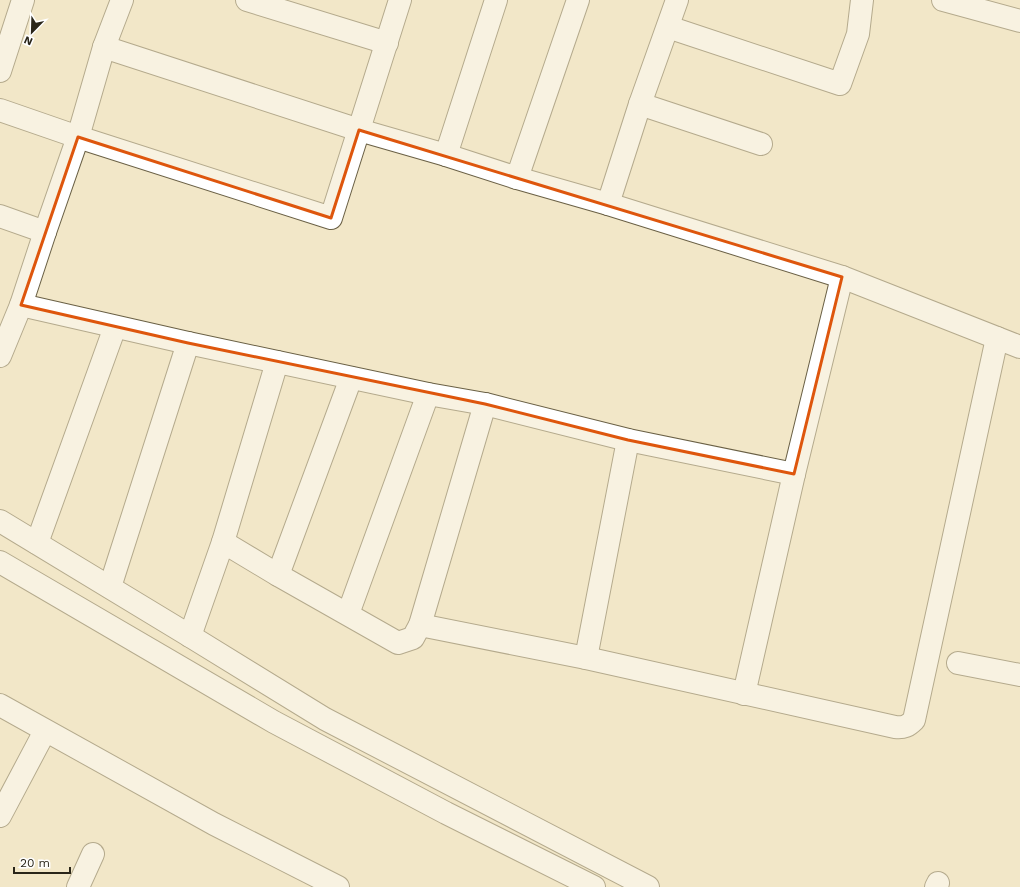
<svg xmlns="http://www.w3.org/2000/svg" width="1020" height="887" font-family="'Work Sans',sans-serif">
<rect width="100%" height="100%" fill="#f2e7c8"/>
<g fill="none" stroke-linecap="round" stroke-linejoin="round">
<defs>
<g id="minor">
<path d="M 247,0 L 387,43"/>
<path d="M 943,0 L 1020,21"/>
<path d="M 668,27 L 840,84 L 858,34 L 862,0"/>
<path d="M 104,47 L 359,130 L 446,155 L 517,178 L 608,204 L 842,277 L 1020,347"/>
<path d="M 0,71 L 23,0"/>
<path d="M 640,104 L 761,144"/>
<path d="M 0,110 L 78,137 L 331,218 L 400,0"/>
<path d="M 446,155 L 496,0"/>
<path d="M 517,178 L 578,0"/>
<path d="M 608,204 L 640,104 L 677,0"/>
<path d="M 0,216 L 45,232"/>
<path d="M 21,305 L 188,343 L 428,394 L 485,404 L 628,440 L 794,474"/>
<path d="M 0,356 L 21,305 L 45,232 L 78,137 L 104,47 L 122,0"/>
<path d="M 0,521 L 190,636 L 325,719 L 648,887"/>
<path d="M 223,542 L 278,575 L 398,643 L 413,638 L 420,625 L 485,404"/>
<path d="M 37,543 L 115,327"/>
<path d="M 0,562 L 274,722 L 446,813 L 594,887"/>
<path d="M 278,575 L 351,378"/>
<path d="M 110,587 L 188,343"/>
<path d="M 348,614 L 428,394"/>
<path d="M 420,625 L 586,658 L 895,727 C 904,728 908,726 914,720 L 997,338"/>
<path d="M 190,636 L 223,542 L 277,362"/>
<path d="M 586,658 L 628,440"/>
<path d="M 958,663 L 1020,675"/>
<path d="M 744,694 L 794,474 L 842,277"/>
<path d="M 0,705 L 214,824 L 338,887"/>
<path d="M 0,816 L 45,731"/>
<path d="M 78,887 L 93,854"/>
<path d="M 936,887 L 938,883"/>
</g>
</defs>
<!-- minor casing -->
<use href="#minor" stroke="#6a6045" stroke-width="24"/>
<!-- minor -->
<use href="#minor" stroke="#fff" stroke-width="22"/>
</g>
<!-- marked area -->
<path d="M0 0H1020V887H0ZM 359,130 L 842,277 L 794,474 L 628,440 L 485,404 L 188,343 L 21,305 L 78,137 L 331,218 Z" fill="#f2e7c8" fill-opacity=".55" fill-rule="evenodd"/>
<path fill="none" stroke="#de560d" stroke-width="3" stroke-linejoin="round" d="M 359,130 L 842,277 L 794,474 L 628,440 L 485,404 L 188,343 L 21,305 L 78,137 L 331,218 Z"/>
<!-- north arrow -->
<g transform="translate(32 32) rotate(203)" stroke="#ffffff" stroke-width="3" paint-order="stroke">
<path d="M0-3L7 15L0 10L-7 15Z" fill="#292519"/>
<text y="-6" font-size="11" font-weight="bold" text-anchor="middle" fill="#292519">N</text>
</g>
<!-- scale -->
<path d="M14 867v6h56v-6" fill="none" stroke="#292519" stroke-width="2"/>
<text x="20" y="867" font-size="12" fill="#292519" stroke="#ffffff" stroke-width="3" paint-order="stroke">20 m</text>
</svg>
